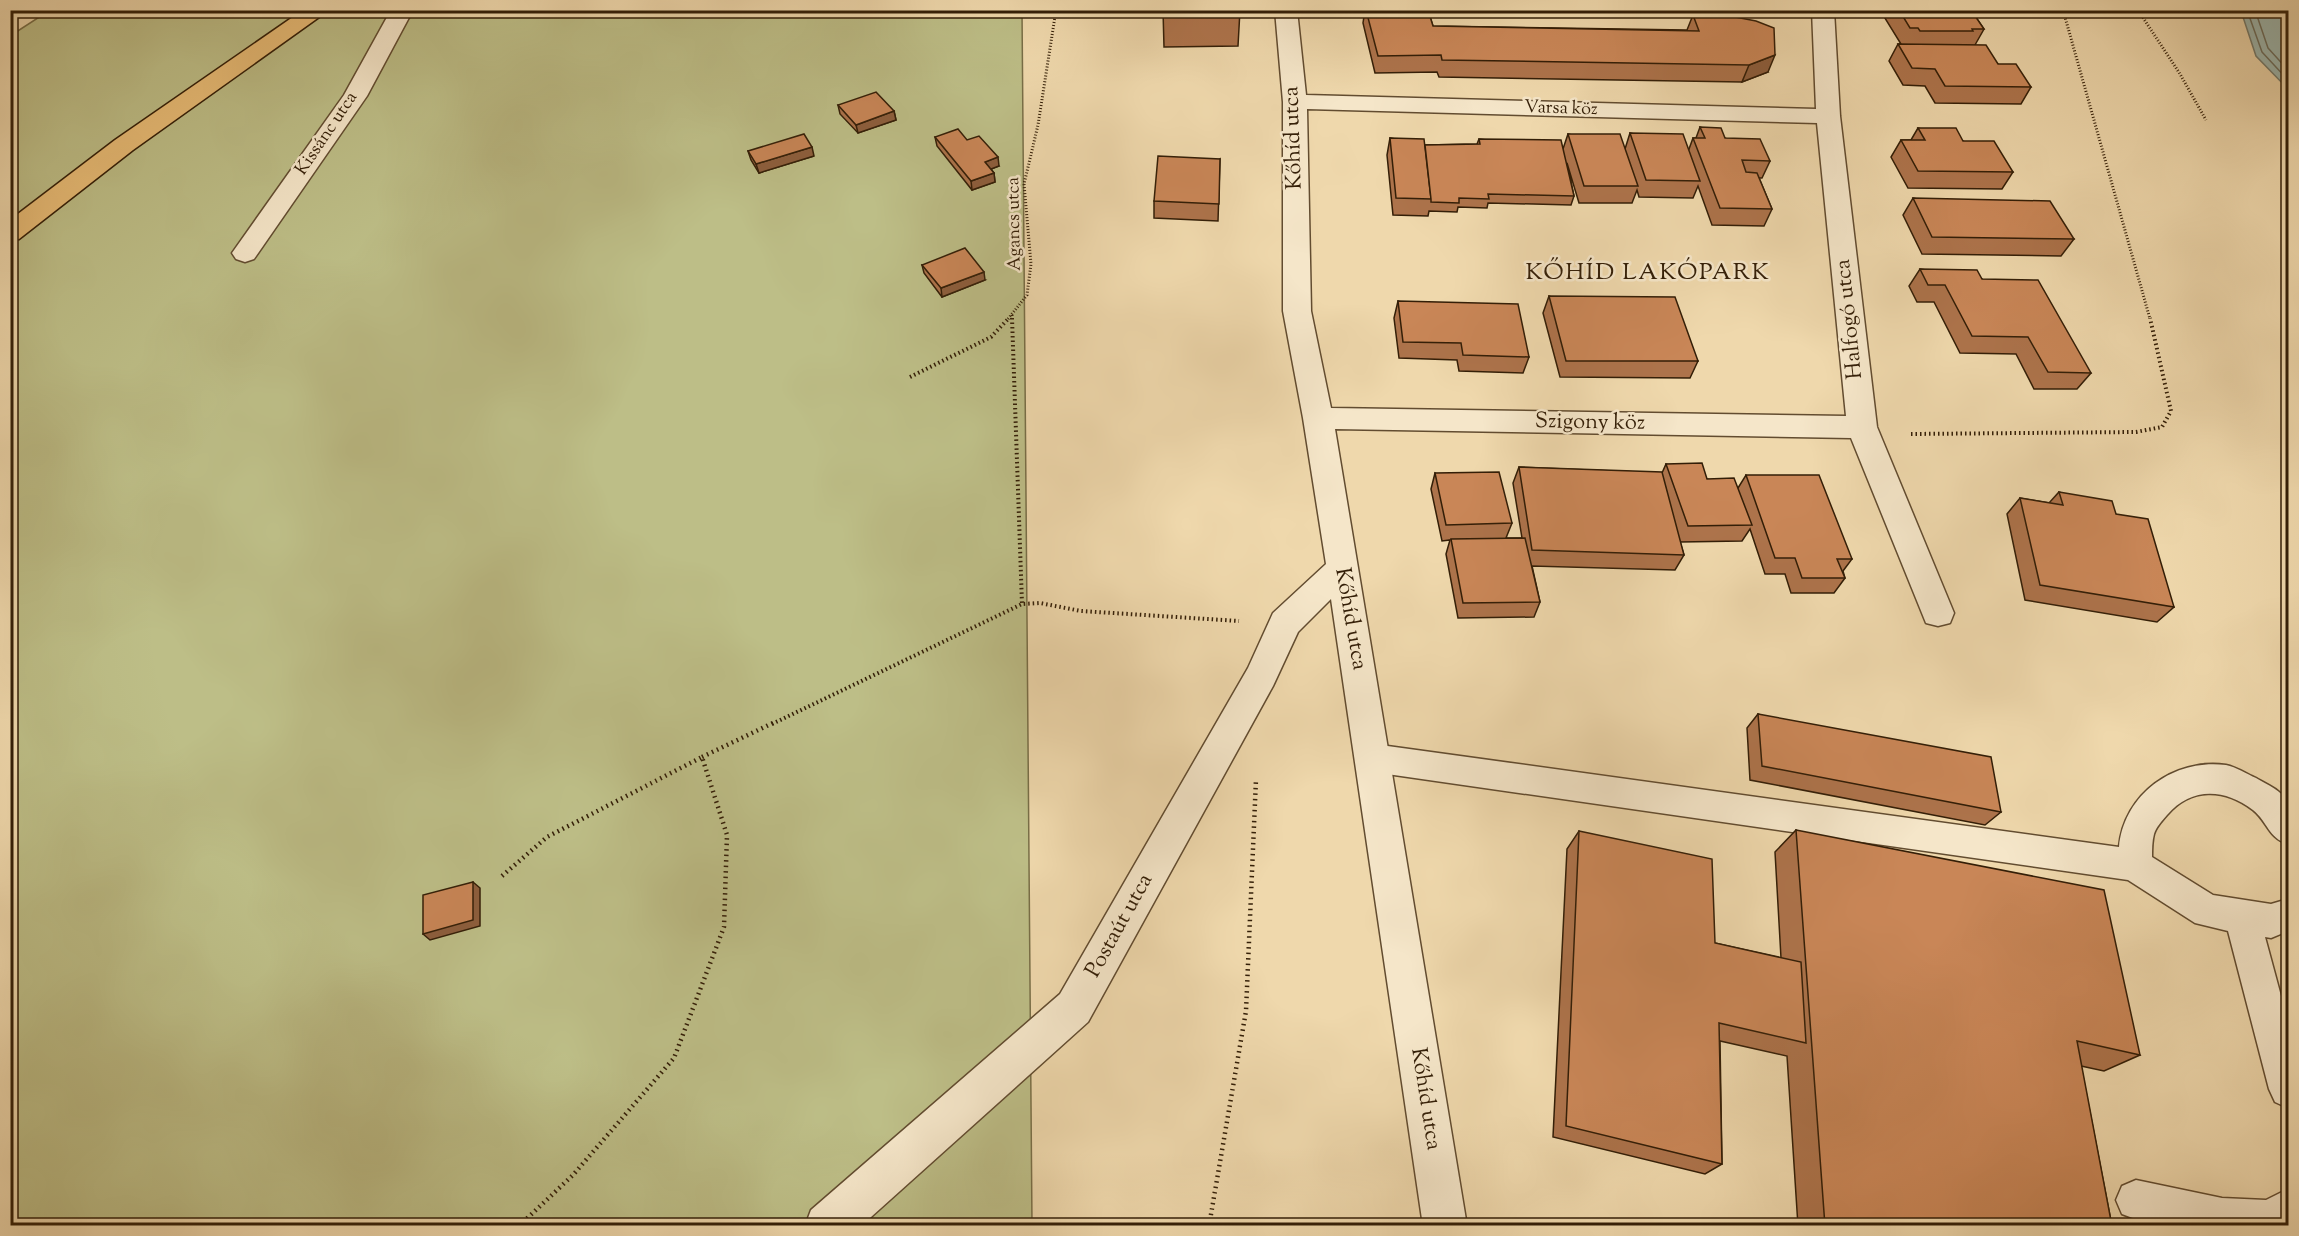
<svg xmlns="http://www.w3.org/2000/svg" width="2299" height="1236" font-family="'Sorts Mill Goudy',serif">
<rect width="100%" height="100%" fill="#efd8ac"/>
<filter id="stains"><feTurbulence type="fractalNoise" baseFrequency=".00333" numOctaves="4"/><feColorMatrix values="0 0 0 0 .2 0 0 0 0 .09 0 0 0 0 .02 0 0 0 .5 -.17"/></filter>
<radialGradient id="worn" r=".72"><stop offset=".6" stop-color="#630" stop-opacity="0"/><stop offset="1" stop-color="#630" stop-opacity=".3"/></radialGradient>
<!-- green -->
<path fill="#bdbe87" stroke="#786e47" stroke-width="1.5" d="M 50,10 L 1022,11 L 1032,1225 L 11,1225 L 10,36 Z"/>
<!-- water -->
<path fill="#9cb8b1" stroke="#727a6d" stroke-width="1.5" d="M 2241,11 L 2288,11 L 2288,89 L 2256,56 Z"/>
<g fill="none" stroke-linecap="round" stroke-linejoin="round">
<!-- shore -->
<g stroke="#686b5c" stroke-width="1.5">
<path d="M 2247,10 L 2262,52 L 2288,80"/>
<path d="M 2255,10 L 2268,48 L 2288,70"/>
</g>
<defs>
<g id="lane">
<path d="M 1373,744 L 2119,847 C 2124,794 2174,758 2226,765 C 2236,767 2247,774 2256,778 C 2267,785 2282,790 2288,803 C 2292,813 2288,833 2288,844 C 2268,838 2268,822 2253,810 C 2224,788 2191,787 2167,815 C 2162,821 2156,827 2154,834 C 2152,841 2152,850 2152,857 L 2213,895 L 2271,904 L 2288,899 L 2288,931 L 2271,938 L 2265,937 L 2288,1022 L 2288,1108 L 2275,1102 L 2269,1089 L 2228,931 L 2195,923 L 2128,880 L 1373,772 L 1362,768 L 1357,758 L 1362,748 Z"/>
<path d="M 2136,1180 L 2222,1198 L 2266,1200 L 2288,1189 L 2288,1226 C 2237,1226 2169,1234 2122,1214 L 2116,1200 L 2122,1186 Z"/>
</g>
<g id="street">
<path d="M 391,10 L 413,10 L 367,96 L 254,259 L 245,262 L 236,259 L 232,253 L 344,95 Z"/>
<path d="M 1275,10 L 1297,10 L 1306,95 L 1816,109 L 1812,10 L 1834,10 L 1840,116 L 1877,427 L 1954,613 L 1950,623 L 1938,626 L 1926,623 L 1851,438 L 1335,429 L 1467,1226 L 1423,1226 L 1331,599 L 1298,632 L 1273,686 L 1088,1022 L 861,1226 L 805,1226 L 811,1210 L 1060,994 L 1248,668 L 1273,613 L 1326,564 L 1303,418 L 1283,311 L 1283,102 ZM 1307,109 L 1817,123 L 1846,416 L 1331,408 L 1311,311 Z"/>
</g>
<path id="primary" d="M 303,10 L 329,10 L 133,150 L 19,239 L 10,241 L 10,220 L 115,140 Z"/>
</defs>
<!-- lane casing -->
<use href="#lane" stroke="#624c30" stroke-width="3"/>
<!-- street casing -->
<use href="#street" stroke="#624c30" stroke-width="3"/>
<!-- primary casing -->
<use href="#primary" stroke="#331e07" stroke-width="3"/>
<!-- path-far2 -->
<g stroke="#331e07" stroke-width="3" stroke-dasharray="1 2" stroke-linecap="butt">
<path d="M 2063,10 L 2150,319"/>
<path d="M 2138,10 L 2180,74 L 2206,120"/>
<path d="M 1012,315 L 1012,319"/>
<path d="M 1008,319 L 1027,295 L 1031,264 L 1024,184 L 1038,125 L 1056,10"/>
</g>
<!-- path-far1 -->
<g stroke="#331e07" stroke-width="4" stroke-dasharray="1.5 3" stroke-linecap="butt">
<path d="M 1012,318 L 1022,604"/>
<path d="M 910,377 L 991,337 L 1009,318"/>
<path d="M 1911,434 L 2136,432 L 2162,427 L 2171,411 L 2150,318"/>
<path d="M 772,724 L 1022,604 L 1040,603 L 1081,611 L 1239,621"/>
</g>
<!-- path -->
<g stroke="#331e07" stroke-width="4.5" stroke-dasharray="1.5 4" stroke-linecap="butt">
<path d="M 702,757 L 775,722"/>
<path d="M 502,876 L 547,837 L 702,757 L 727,835 L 724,927 L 674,1058 L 573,1175 L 519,1226"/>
<path d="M 1209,1226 L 1246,1011 L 1256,779"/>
</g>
<!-- lane -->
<use href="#lane" fill="#f5e6c9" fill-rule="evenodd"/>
<!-- street -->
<use href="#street" fill="#f5e6c9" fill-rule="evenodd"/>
<!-- primary -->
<use href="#primary" fill="#e8bc76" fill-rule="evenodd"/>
<defs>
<path id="rail" d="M 10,20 L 25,10"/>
</defs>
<!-- rail casing -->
<use href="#rail" stroke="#331e07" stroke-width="4.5"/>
<!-- rail -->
<use href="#rail" stroke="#f5e6c9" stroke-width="3" stroke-dasharray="10" stroke-linecap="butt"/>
</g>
<!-- wall -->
<g fill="#ad734b" stroke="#331e07" stroke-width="1.5">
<path d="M 1163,10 L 1240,10 L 1238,46 L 1164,47 Z"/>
<path d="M 1365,10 L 1428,10 L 1433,26 L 1687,30 L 1693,15 L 1768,72 L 1742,82 L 1439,77 L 1437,72 L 1375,73 L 1363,23 Z"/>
<path d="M 1885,10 L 1971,10 L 1984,29 L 1975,45 L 1998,64 L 2031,87 L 2021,104 L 1935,103 L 1925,86 L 1903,85 L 1889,61 L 1898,44 L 1901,44 L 1883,15 Z"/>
<path d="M 838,105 L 894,111 L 896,120 L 858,133 L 840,114 Z"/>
<path d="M 1700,127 L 1725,138 L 1770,161 L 1762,178 L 1759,178 L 1772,209 L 1764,226 L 1712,225 L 1698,186 L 1693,198 L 1639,197 L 1637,190 L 1632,203 L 1579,203 L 1567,163 L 1574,196 L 1571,205 L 1488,203 L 1487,208 L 1458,207 L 1457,212 L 1429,211 L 1428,216 L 1393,215 L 1387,155 L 1390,138 L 1425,145 L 1477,144 L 1479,139 L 1563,149 L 1568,134 L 1625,149 L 1630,133 L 1689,149 L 1693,138 L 1696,138 Z"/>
<path d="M 1918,128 L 1963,141 L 2013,172 L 2002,189 L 1908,188 L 1891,157 L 1901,140 L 1911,140 Z"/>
<path d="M 935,137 L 967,140 L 999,166 L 991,169 L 994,173 L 995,182 L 972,190 L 937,146 Z"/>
<path d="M 748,151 L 814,156 L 759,173 L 751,160 Z"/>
<path d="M 1220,159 L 1218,221 L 1154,218 L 1154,201 Z"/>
<path d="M 1913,198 L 2074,239 L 2061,256 L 1922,254 L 1903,215 Z"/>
<path d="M 922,265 L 985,280 L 942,297 L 924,273 Z"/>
<path d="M 1920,269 L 1982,279 L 2091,373 L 2077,389 L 2034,389 L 2016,354 L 1960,353 L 1934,302 L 1917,302 L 1909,286 Z"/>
<path d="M 1549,296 L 1698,361 L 1690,378 L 1560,377 L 1543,313 Z"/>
<path d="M 1398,301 L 1529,357 L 1523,373 L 1459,371 L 1457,360 L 1399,358 L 1394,318 Z"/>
<path d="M 1666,464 L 1707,479 L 1738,488 L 1746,475 L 1852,559 L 1843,571 L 1845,578 L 1834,593 L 1791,593 L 1785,574 L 1765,574 L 1750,529 L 1742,541 L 1680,542 L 1684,555 L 1675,570 L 1532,566 L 1540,602 L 1534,617 L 1458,618 L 1446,554 L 1450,540 L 1442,541 L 1431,489 L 1435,473 L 1512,523 L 1506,538 L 1522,538 L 1513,483 L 1519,467 L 1662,473 Z"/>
<path d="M 2059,492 L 2116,514 L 2174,607 L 2157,622 L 2025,600 L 2007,514 L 2020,498 L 2049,503 Z"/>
<path d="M 1758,714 L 2001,812 L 1985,825 L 1750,780 L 1747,728 Z"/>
<path d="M 1796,830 L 2140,1055 L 2104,1071 L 2081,1066 L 2112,1226 L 1798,1226 L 1787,1056 L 1720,1041 L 1722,1164 L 1705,1174 L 1553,1137 L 1567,849 L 1579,831 L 1715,943 L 1781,958 L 1775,852 Z"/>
</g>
<!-- shaded-wall -->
<g fill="#8d5e3d" stroke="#331e07" stroke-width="1.5">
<path d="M 1775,55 L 1768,72 L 1742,82 L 1749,65 Z"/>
<path d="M 894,111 L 896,120 L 858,133 L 856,125 Z"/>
<path d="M 812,147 L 814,156 L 759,173 L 756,164 Z"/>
<path d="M 998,157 L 999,166 L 986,171 L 985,162 Z"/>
<path d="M 994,173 L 995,182 L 972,190 L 971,181 Z"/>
<path d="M 984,272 L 985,280 L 942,297 L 941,288 Z"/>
<path d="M 473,882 L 480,888 L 480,926 L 430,940 L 423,934 Z"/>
</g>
<!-- building -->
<g fill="#c98657" stroke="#331e07" stroke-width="1.5">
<path d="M 1366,10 L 1428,10 L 1433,26 L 1699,31 L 1693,15 L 1730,16 L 1756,21 L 1774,28 L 1775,55 L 1749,65 L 1442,60 L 1441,55 L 1378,56 Z"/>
<path d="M 1899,10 L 1971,10 L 1984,29 L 1972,29 L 1973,31 L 1920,31 L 1918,28 L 1910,28 Z"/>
<path d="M 1898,44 L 1986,45 L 1998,64 L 2016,64 L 2031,87 L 1945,86 L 1935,69 L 1912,68 Z"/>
<path d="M 876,92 L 894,111 L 856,125 L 838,105 Z"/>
<path d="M 1700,127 L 1721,128 L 1725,138 L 1760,139 L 1770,161 L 1742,160 L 1746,172 L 1757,173 L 1772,209 L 1720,208 L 1693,138 L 1705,138 Z"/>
<path d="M 1918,128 L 1956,128 L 1963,141 L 1994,141 L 2013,172 L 1918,171 L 1901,140 L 1925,140 Z"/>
<path d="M 958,129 L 967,140 L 979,136 L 998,157 L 985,162 L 994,173 L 971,181 L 935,137 Z"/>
<path d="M 1630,133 L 1683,134 L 1700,181 L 1646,180 Z"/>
<path d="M 804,134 L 812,147 L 756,164 L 748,151 Z"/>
<path d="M 1568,134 L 1620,134 L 1638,186 L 1584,186 Z"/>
<path d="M 1390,138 L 1424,139 L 1431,199 L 1396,198 Z"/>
<path d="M 1479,139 L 1561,140 L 1574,196 L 1488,194 L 1489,199 L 1459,198 L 1459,203 L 1431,202 L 1431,199 L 1425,145 L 1480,144 Z"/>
<path d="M 1158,156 L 1220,159 L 1219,204 L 1154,201 Z"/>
<path d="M 1913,198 L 2050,201 L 2074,239 L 1932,237 Z"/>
<path d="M 965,248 L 984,272 L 941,288 L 922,265 Z"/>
<path d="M 1920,269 L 1977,270 L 1982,279 L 2038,280 L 2091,373 L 2048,372 L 2028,337 L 1972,336 L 1945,285 L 1928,285 Z"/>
<path d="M 1549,296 L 1675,297 L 1698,361 L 1566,361 Z"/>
<path d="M 1398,301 L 1518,304 L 1529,357 L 1463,355 L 1461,343 L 1403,342 Z"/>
<path d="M 1702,463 L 1707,479 L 1734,478 L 1752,525 L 1688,526 L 1666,464 Z"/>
<path d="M 1519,467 L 1662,472 L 1684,555 L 1532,550 Z"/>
<path d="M 1499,472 L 1512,523 L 1446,525 L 1435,473 Z"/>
<path d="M 1746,475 L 1819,475 L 1852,559 L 1837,559 L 1845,578 L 1802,578 L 1795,558 L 1775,558 Z"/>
<path d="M 2059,492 L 2112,501 L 2116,514 L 2148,519 L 2174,607 L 2040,585 L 2020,498 L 2063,505 Z"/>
<path d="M 1525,538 L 1540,602 L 1463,603 L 1451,539 Z"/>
<path d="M 1758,714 L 1991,757 L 2001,812 L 1762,766 Z"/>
<path d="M 1796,830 L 2104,890 L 2140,1055 L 2077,1041 L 2112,1226 L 1825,1226 Z"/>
<path d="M 1579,831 L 1712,859 L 1715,943 L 1801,962 L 1806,1043 L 1719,1023 L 1722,1164 L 1566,1126 Z"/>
<path d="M 473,882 L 473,920 L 423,934 L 423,895 Z"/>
</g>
<g text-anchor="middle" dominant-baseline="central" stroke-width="5" stroke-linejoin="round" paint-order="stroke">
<!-- far-street labels -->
<g font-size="18" fill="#331e07" stroke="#f5e6c9">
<text transform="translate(1561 109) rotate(2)">Varsa köz</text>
<text transform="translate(327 134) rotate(-56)">Kissánc utca</text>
<text transform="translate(1015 224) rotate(-91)">Agancs utca</text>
</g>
<!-- street labels -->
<g font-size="22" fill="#331e07" stroke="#f5e6c9">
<text transform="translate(1294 138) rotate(-92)">Kőhíd utca</text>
<text transform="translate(1850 319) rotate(-96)">Halfogó utca</text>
<text transform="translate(1590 423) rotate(1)">Szigony köz</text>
<text transform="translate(1350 619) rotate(80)">Kőhíd utca</text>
<text transform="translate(1120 926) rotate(-61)">Postaút utca</text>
<text transform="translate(1425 1099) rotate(81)">Kőhíd utca</text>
</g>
<!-- neighbourhood labels -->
<g font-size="24" letter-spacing="1.5" fill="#331e07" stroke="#f5e6c9">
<text x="1648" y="273">KŐHÍD LAKÓPARK</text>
</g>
</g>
<!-- margin -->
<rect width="2299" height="1236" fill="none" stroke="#efd8ac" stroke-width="36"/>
<rect x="12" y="12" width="2275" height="1212" fill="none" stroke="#331e07" stroke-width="3"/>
<rect x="18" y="18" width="2263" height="1200" fill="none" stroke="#331e07" stroke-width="1.5"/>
<rect width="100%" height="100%" filter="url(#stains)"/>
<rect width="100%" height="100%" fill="url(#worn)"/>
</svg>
